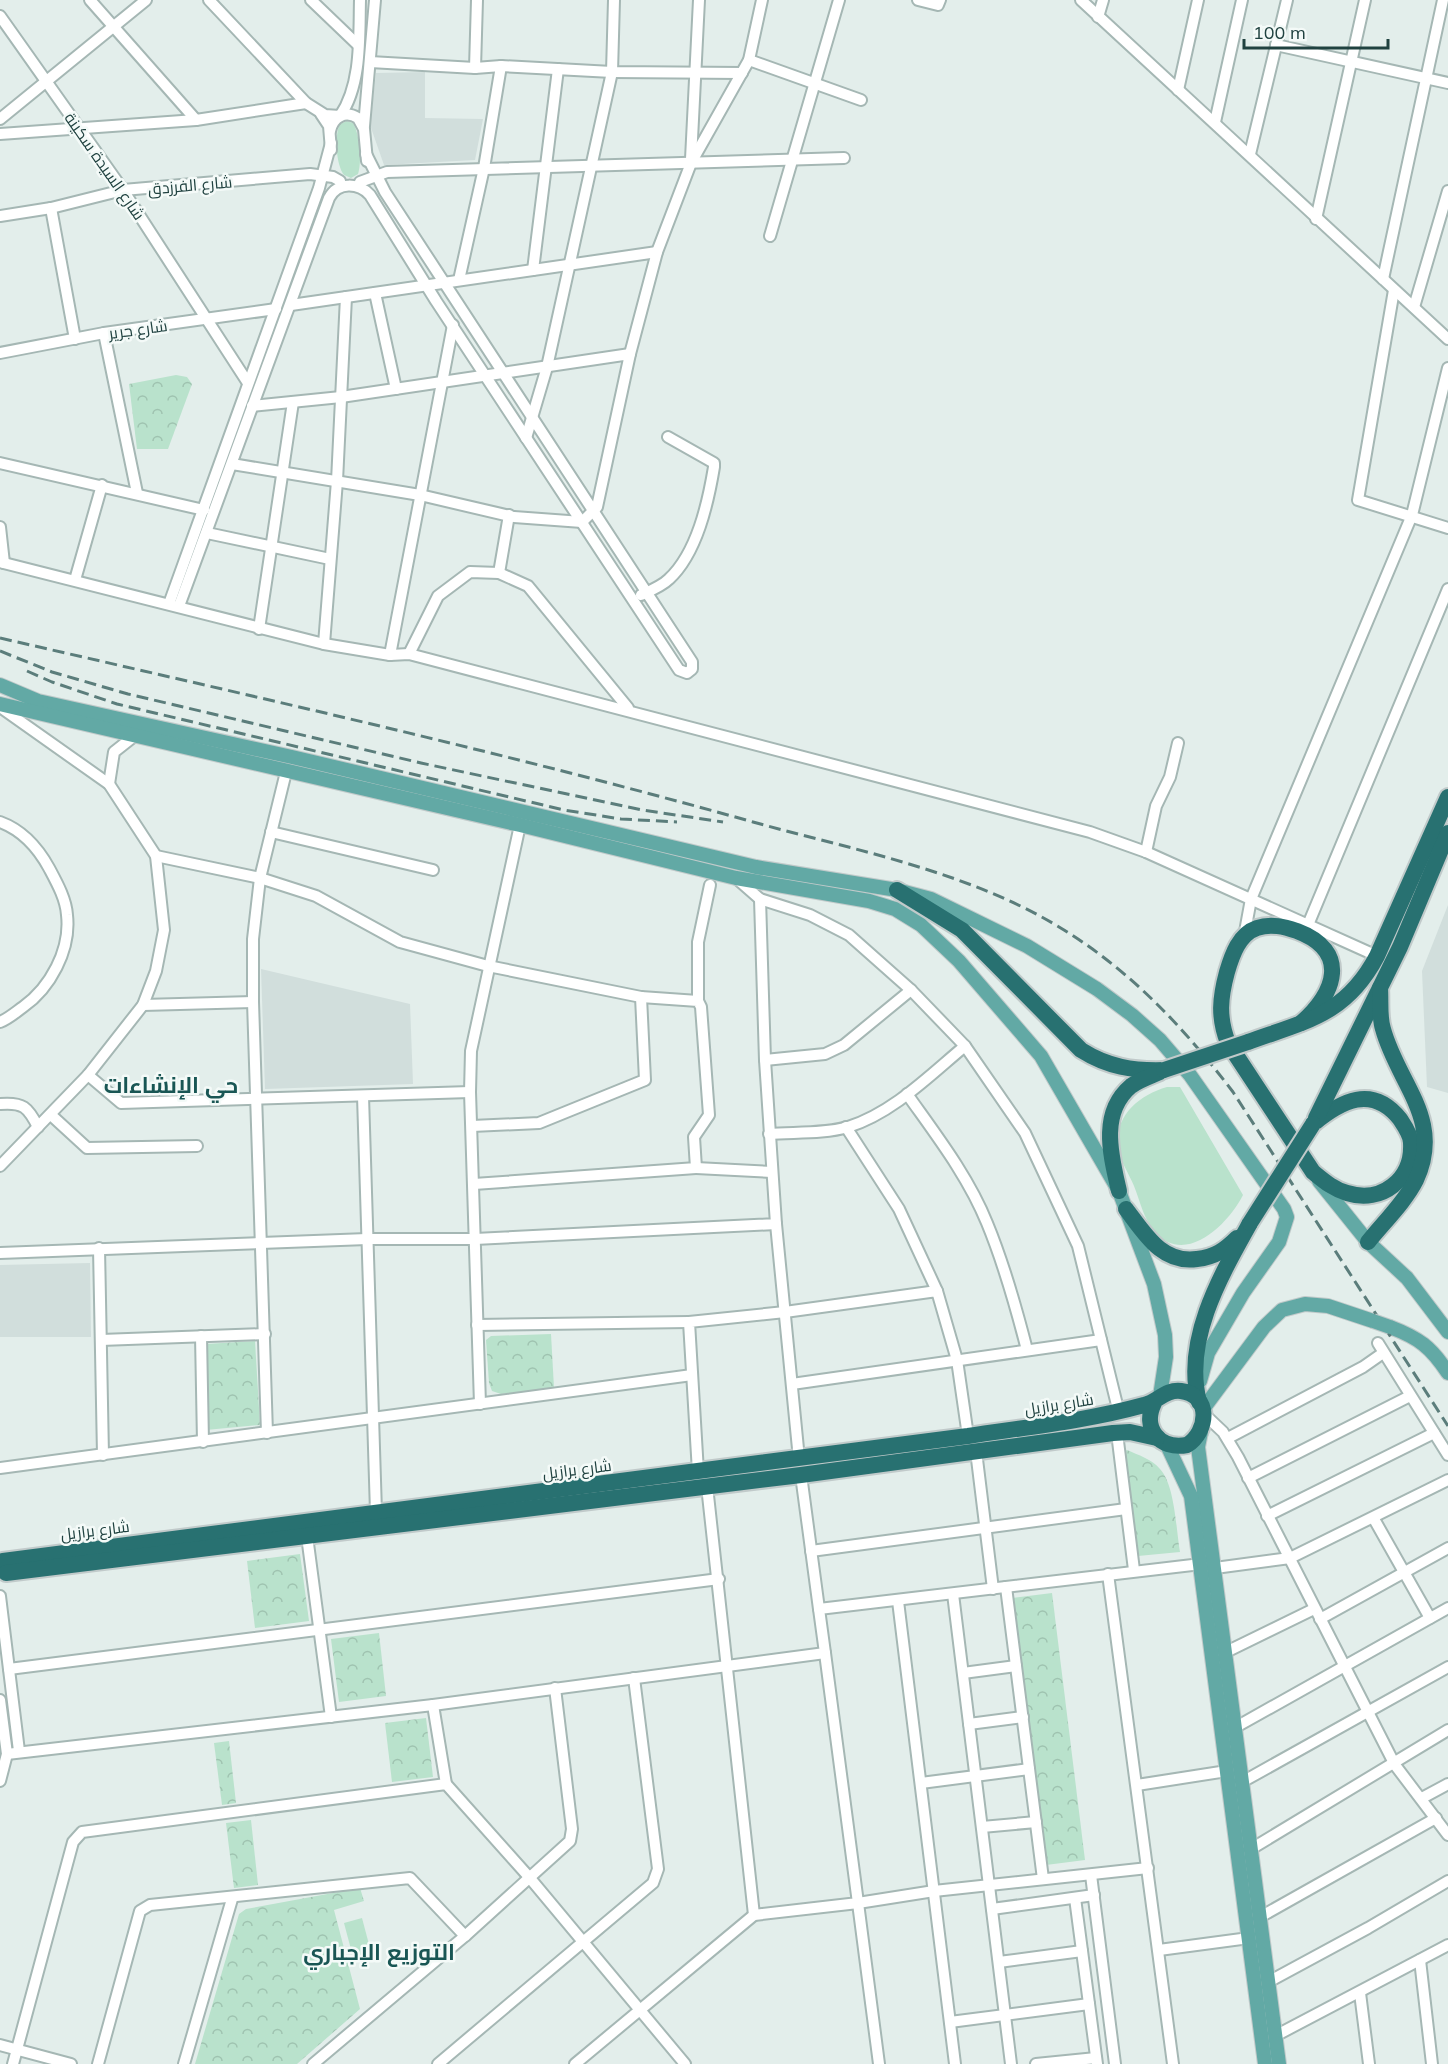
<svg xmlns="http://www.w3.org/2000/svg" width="1448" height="2064" font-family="Mulish,Cairo,sans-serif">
<defs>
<pattern id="park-crowns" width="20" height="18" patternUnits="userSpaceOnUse" patternTransform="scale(1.5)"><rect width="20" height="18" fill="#b9e2cc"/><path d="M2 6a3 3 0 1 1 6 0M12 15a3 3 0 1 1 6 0" fill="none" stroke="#9fc3b0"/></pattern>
</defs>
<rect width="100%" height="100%" fill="#e3eeeb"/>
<!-- built -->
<g fill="#d1dedc">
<path d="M 425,72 L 425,118 L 483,119 L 475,160 L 384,165 L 370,125 L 376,73 Z"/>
<path d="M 1448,905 L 1448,1093 L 1427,1087 L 1422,971 Z"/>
<path d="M 261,969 L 410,1004 L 413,1084 L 265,1089 Z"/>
<path d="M 90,1263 L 91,1337 L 0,1337 L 0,1265 Z"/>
</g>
<!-- grass -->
<g fill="#b9e2cc">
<path d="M 347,121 L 353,123 C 360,135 362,161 358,174 L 351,178 L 344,175 C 336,165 334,135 340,124 Z"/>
<path d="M 1167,1087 L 1180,1087 L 1243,1195 C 1229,1223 1186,1267 1155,1232 C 1144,1220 1140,1201 1134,1186 C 1129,1174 1118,1157 1117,1144 C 1117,1113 1140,1095 1167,1087 Z"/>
<path d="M 362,1918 L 371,1952 L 353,1957 L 344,1923 Z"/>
</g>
<!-- park -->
<g fill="url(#park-crowns)">
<path d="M 176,375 L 187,377 L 192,384 L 168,449 L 137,449 L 129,384 Z"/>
<path d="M 551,1334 L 554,1388 L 501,1394 L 492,1391 L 489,1383 L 486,1340 L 491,1336 Z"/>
<path d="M 255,1341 L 260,1425 L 206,1430 L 206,1344 Z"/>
<path d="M 1127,1450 C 1138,1455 1152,1459 1160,1469 C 1175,1485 1176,1529 1180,1552 L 1138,1556 L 1124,1452 Z"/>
<path d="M 300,1554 L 309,1621 L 255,1628 L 247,1561 Z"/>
<path d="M 1052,1593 L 1085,1860 L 1046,1865 L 1012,1598 Z"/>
<path d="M 379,1633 L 386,1696 L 339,1702 L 331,1639 Z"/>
<path d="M 426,1718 L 433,1777 L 392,1782 L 385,1723 Z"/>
<path d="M 229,1741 L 236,1803 L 222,1805 L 214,1743 Z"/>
<path d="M 251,1820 L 258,1885 L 234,1888 L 226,1823 Z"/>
<path d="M 360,1888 L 364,1901 L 334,1910 L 360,2009 L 297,2064 L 195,2064 L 239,1914 L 246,1909 Z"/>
</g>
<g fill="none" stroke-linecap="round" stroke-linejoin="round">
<defs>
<g id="minor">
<path d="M 90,0 L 196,120"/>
<path d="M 209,0 L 306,103 L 325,115 L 340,116 C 362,84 359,36 360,0"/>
<path d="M 311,0 L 358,45"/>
<path d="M 918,0 L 938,5 L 940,0"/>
<path d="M 1081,0 L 1448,339"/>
<path d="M 0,16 L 123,190 L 248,383"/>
<path d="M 1098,17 L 1103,0"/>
<path d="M 1276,45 L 1448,83"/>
<path d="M 749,60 L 861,100"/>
<path d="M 370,62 L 475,68"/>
<path d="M 501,66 L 612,72 L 742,73"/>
<path d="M 1178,90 L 1198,0"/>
<path d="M 321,114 L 329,126 L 331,150"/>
<path d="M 0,119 L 146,0"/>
<path d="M 1215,122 L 1242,0"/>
<path d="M 364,126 L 375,0"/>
<path d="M 330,131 C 333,117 345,110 358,118 L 364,129 L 367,161"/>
<path d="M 0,134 L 196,120 L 306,103"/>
<path d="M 1250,154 L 1287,0"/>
<path d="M 691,159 L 699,0"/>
<path d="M 360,182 L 387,172 L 844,158"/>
<path d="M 51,208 L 75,339"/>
<path d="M 0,216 L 51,208 L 123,190 L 310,174 L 333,177 L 340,181"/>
<path d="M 1316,219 L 1365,0"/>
<path d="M 770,236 L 839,0"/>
<path d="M 533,270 L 558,69"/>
<path d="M 1383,279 L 1443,0"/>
<path d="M 459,280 L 484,168 L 501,66 L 475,68 L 477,0"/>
<path d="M 1394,290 L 1358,500 L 1448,528"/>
<path d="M 375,293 L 396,389"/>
<path d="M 291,305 L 657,252"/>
<path d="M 1414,307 L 1448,191"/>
<path d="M 104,333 L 137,493"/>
<path d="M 0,353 L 104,333 L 276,309"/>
<path d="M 630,354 L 657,252 L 691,163 L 749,60 L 762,0"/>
<path d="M 526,438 L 547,367 L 612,72 L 614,0"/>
<path d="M 0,463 L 204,510"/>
<path d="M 232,464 L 420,495 L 514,517 L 582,522 L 597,507 L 630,354 L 341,397 L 252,406"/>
<path d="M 0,527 L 4,563"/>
<path d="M 207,533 L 330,559"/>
<path d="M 0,562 L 324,644 L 390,655 L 409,654 L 1090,832 L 1146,852 L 1377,956"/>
<path d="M 499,573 L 509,515"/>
<path d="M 75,580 L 102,485"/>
<path d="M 641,595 C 650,591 662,586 669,579 C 697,553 708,503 714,467 L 714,463 L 668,437"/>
<path d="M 169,604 L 319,188 L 331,143"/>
<path d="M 179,606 L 329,198 C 338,181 359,183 370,195 L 436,301 L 679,670 L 687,673 L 692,669 L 692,662 L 385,192 L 366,154"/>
<path d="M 259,629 L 293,402"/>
<path d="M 324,644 L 337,481 L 346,297"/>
<path d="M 409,654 L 438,596 L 470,572 L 499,573 L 528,586 L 628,708"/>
<path d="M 390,655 L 453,325"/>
<path d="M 0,707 L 109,784 L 156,856 L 164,930 L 156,971 L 143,1005 L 88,1075 L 0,1166"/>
<path d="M 109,784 L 114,752 L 133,737"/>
<path d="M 0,822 C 22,830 38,848 49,868 C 57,883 66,899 67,915 C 71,950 50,988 23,1007 C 16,1012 8,1019 0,1022"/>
<path d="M 271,832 L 433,870"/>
<path d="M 1146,852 L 1156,806 L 1170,777 L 1178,743"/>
<path d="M 156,856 L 260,878 L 316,896 L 400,942 L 488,966 L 641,997 L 645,1080 L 539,1123 L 472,1126"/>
<path d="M 736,878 L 760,899 L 810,915 L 849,935 L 911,990 L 965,1046 L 1025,1133 L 1078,1246 L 1119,1413"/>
<path d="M 1305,932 L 1448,589"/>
<path d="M 1244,937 L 1251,899 L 1412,515 L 1448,368"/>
<path d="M 698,1001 L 698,942 L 710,885"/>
<path d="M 143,1005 L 253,1002"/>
<path d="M 765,1060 L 825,1054 L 844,1045 L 911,990"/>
<path d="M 88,1075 L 121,1103 L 470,1092"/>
<path d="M 907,1094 C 936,1135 968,1176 987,1223 C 1004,1264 1016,1307 1027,1350"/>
<path d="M 363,1096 L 376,1512"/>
<path d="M 0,1104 C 23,1102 28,1107 38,1127"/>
<path d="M 51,1115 L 87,1148 L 197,1146"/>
<path d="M 846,1127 L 899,1209 L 937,1291"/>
<path d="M 769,1134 C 794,1132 824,1134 848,1127 C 893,1113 930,1075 965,1046"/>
<path d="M 696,1168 L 772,1172"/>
<path d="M 474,1184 L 696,1168 L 694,1137 L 709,1115 L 701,1007 L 698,1001 L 641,997"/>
<path d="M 776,1224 L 799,1459"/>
<path d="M 99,1248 L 103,1455"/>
<path d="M 0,1253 L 367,1239 L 475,1239 L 776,1224 L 765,1060 L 760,899"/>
<path d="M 477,1325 L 689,1322"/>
<path d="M 201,1336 L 203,1442"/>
<path d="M 101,1340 L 265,1334"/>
<path d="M 1378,1343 L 1448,1455"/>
<path d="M 792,1384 L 1101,1340"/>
<path d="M 480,1404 L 470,1092 L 471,1051 L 520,825"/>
<path d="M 1204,1414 L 1223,1432 L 1238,1457 L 1395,1765 L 1448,1835"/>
<path d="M 267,1433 L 253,1002 L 253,939 L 260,878 L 286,772"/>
<path d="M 1117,1433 L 1134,1570"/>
<path d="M 1228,1438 L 1363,1367 L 1383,1353"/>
<path d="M 976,1451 L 993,1589"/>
<path d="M 0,1468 L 692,1375"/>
<path d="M 698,1472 L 689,1322 L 785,1312 L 937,1291 L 957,1360 L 968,1436"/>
<path d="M 801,1475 L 819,1609"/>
<path d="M 1248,1478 L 1410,1396"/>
<path d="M 707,1486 L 754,1915 L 858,1903 L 825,1653"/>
<path d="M 1267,1516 L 1434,1433"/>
<path d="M 1374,1519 L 1430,1618"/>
<path d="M 307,1536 L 331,1717"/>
<path d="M 811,1551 L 1126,1509"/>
<path d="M 1215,1568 L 1290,1558 L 1448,1480"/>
<path d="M 1108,1574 L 1173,2064"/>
<path d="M 1006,1587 L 1043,1879"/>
<path d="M 953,1594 L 1011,2064"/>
<path d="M 0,1596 L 19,1751"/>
<path d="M 898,1601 L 955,2064"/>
<path d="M 1320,1619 L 1448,1548"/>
<path d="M 1226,1652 L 1314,1609"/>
<path d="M 9,1669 L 719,1579"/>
<path d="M 963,1673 L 1016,1666"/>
<path d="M 0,1700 L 7,1754 L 0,1781"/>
<path d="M 433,1705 L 446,1784"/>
<path d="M 969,1724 L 1023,1717"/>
<path d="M 1236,1727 L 1448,1608"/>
<path d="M 7,1754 L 433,1705 L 825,1653 L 819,1609 L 1201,1564"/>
<path d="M 1242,1782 L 1448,1667"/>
<path d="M 921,1783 L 1029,1769"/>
<path d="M 1137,1785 L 1227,1771"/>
<path d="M 1422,1798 L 1448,1784"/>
<path d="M 982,1827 L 1036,1822"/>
<path d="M 1251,1849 L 1448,1730"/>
<path d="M 1091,1875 L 1115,2064"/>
<path d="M 1075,1898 L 1097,2064"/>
<path d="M 992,1909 L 1094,1895"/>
<path d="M 1260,1917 L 1436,1818"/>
<path d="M 1159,1950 L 1249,1938"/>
<path d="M 1420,1960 L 1432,2064"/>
<path d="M 999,1962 L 1082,1951"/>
<path d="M 1268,1982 L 1368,1928 L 1448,1881"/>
<path d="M 1360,1993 L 1369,2064"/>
<path d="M 950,2022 L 1089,2004"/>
<path d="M 1275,2036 L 1448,1945"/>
<path d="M 0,2045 L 71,2064"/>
<path d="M 13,2064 L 73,1842 L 82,1832 L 446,1784 L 529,1877 L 685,2064"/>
<path d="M 98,2064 L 140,1911 L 150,1905 L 410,1878 L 465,1936"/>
<path d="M 184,2064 L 232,1899"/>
<path d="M 313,2064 L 465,1936 L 570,1841 L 572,1829 L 555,1688"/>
<path d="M 438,2064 L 653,1883 L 658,1869 L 634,1678"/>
<path d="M 575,2064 L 754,1915"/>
<path d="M 879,2064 L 858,1903 L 934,1891 L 1148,1868"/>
<path d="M 1036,2064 L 1096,2058"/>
</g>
<g id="major">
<path d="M 0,685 L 38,701 L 292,757 L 756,867 L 897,890 L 931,899 L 1027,946 L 1097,989 L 1132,1015 L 1160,1040 L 1190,1075 L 1284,1209 L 1287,1217 L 1279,1242 L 1243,1293 L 1208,1353 L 1200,1381"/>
<path d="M 0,704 L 520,825 L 736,878 L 869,901 L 895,909 L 921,925 L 959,961 L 1041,1056 L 1119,1191 L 1154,1284 L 1165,1335 L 1166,1357 L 1160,1396"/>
<path d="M 1319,1181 L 1368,1242 L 1407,1278 L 1448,1332"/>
<path d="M 1390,1327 C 1419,1338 1431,1347 1448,1373"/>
<path d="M 1203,1409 L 1264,1327 L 1282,1310 L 1305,1304 L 1328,1306 L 1373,1321"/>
<path d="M 1201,1432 L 1198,1447 L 1279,2064"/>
<path d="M 1167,1445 L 1191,1496 L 1265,2064"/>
</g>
<g id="highway">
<path d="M 897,890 L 962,930 L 1081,1050 C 1108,1067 1133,1071 1164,1070"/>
<path d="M 1301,1023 C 1336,993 1350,951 1297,931 C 1285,927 1271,923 1257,928 C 1239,934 1232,955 1227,972 C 1220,998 1218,1017 1228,1043 L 1313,1172 C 1324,1181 1333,1189 1347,1193 C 1382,1204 1413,1179 1411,1143 C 1411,1135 1404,1125 1400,1119 C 1372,1084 1341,1101 1313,1124"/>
<path d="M 1248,1042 C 1306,1021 1346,1015 1377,956 L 1448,797"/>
<path d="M 1316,1118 L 1400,947 L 1448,833"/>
<path d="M 1119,1191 C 1111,1156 1099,1113 1131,1086 C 1139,1080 1151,1076 1160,1072"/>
<path d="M 1126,1209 C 1145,1234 1162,1264 1197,1259 C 1215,1257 1225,1250 1237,1238"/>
<path d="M 1368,1242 C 1383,1223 1405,1202 1416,1180 C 1444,1119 1398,1084 1383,1029 C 1379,1017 1381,1001 1380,988"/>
<path d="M 1199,1402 C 1183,1340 1221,1275 1250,1223"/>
<path d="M 3,1561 L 968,1436 C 1027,1427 1086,1421 1144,1405 C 1157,1402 1166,1389 1181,1391 C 1212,1395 1208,1432 1187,1445 C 1159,1450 1142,1428 1154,1403"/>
<path d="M 6,1573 L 801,1475 L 1113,1433 L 1130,1432 L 1157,1438"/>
</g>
</defs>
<!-- minor casing -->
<use href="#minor" stroke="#a5b7b4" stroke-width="14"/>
<!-- major casing -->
<use href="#major" stroke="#c1caca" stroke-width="16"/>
<!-- highway casing -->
<use href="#highway" stroke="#c1caca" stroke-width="20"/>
<!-- minor -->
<use href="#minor" stroke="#fff" stroke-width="10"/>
<!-- major -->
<use href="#major" stroke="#62a9a5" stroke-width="14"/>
<!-- highway -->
<use href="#highway" stroke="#287171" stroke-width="16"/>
<!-- rail -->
<g stroke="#5b7d7b" stroke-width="3" stroke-dasharray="12 6" stroke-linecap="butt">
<path d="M 0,638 C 252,696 504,752 753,822 C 858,851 971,872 1064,930 C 1132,972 1185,1029 1233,1092 L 1448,1426"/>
<path d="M 0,651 L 52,672 L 128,694 L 421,763 L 642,810 L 723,822"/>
<path d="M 27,671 L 52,682 L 117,704 L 564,810 L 621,819 L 677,822"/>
</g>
<defs>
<path id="major-bridge" d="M 1373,1321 L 1390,1327"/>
<g id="highway-bridge">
<path d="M 1164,1070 L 1248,1042"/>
<path d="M 1250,1223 L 1313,1124"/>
</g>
</defs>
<!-- major-bridge casing -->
<use href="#major-bridge" stroke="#c1caca" stroke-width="16" stroke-linecap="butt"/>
<!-- highway-bridge casing -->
<use href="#highway-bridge" stroke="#c1caca" stroke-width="20" stroke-linecap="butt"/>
<!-- major-bridge -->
<use href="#major-bridge" stroke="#62a9a5" stroke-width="14"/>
<!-- highway-bridge -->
<use href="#highway-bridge" stroke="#287171" stroke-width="16"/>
</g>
<g text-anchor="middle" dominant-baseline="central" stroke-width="5" stroke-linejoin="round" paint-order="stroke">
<!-- street labels -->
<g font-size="16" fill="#204240" stroke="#f4faf8">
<text transform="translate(105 166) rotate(55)">شارع السيدة سكينة</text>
<text transform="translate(190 185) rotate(-5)">شارع الفرزدق</text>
<text transform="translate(138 329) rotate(-8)">شارع جرير</text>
<text transform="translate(1059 1404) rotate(-9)">شارع برازيل</text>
<text transform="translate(577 1469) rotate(-7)">شارع برازيل</text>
<text transform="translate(95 1530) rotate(-7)">شارع برازيل</text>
</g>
<!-- district labels -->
<g font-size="22" font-weight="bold" fill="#195654" stroke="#f4faf8">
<text x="171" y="1085">حي الإنشاءات</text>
<text x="379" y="1952">التوزيع الإجباري</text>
</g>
</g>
<!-- scale -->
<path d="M1244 39v9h144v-9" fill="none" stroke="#204240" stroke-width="3"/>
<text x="1253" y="39" font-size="18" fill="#204240" stroke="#f4faf8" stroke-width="4.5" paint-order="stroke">100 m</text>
</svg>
